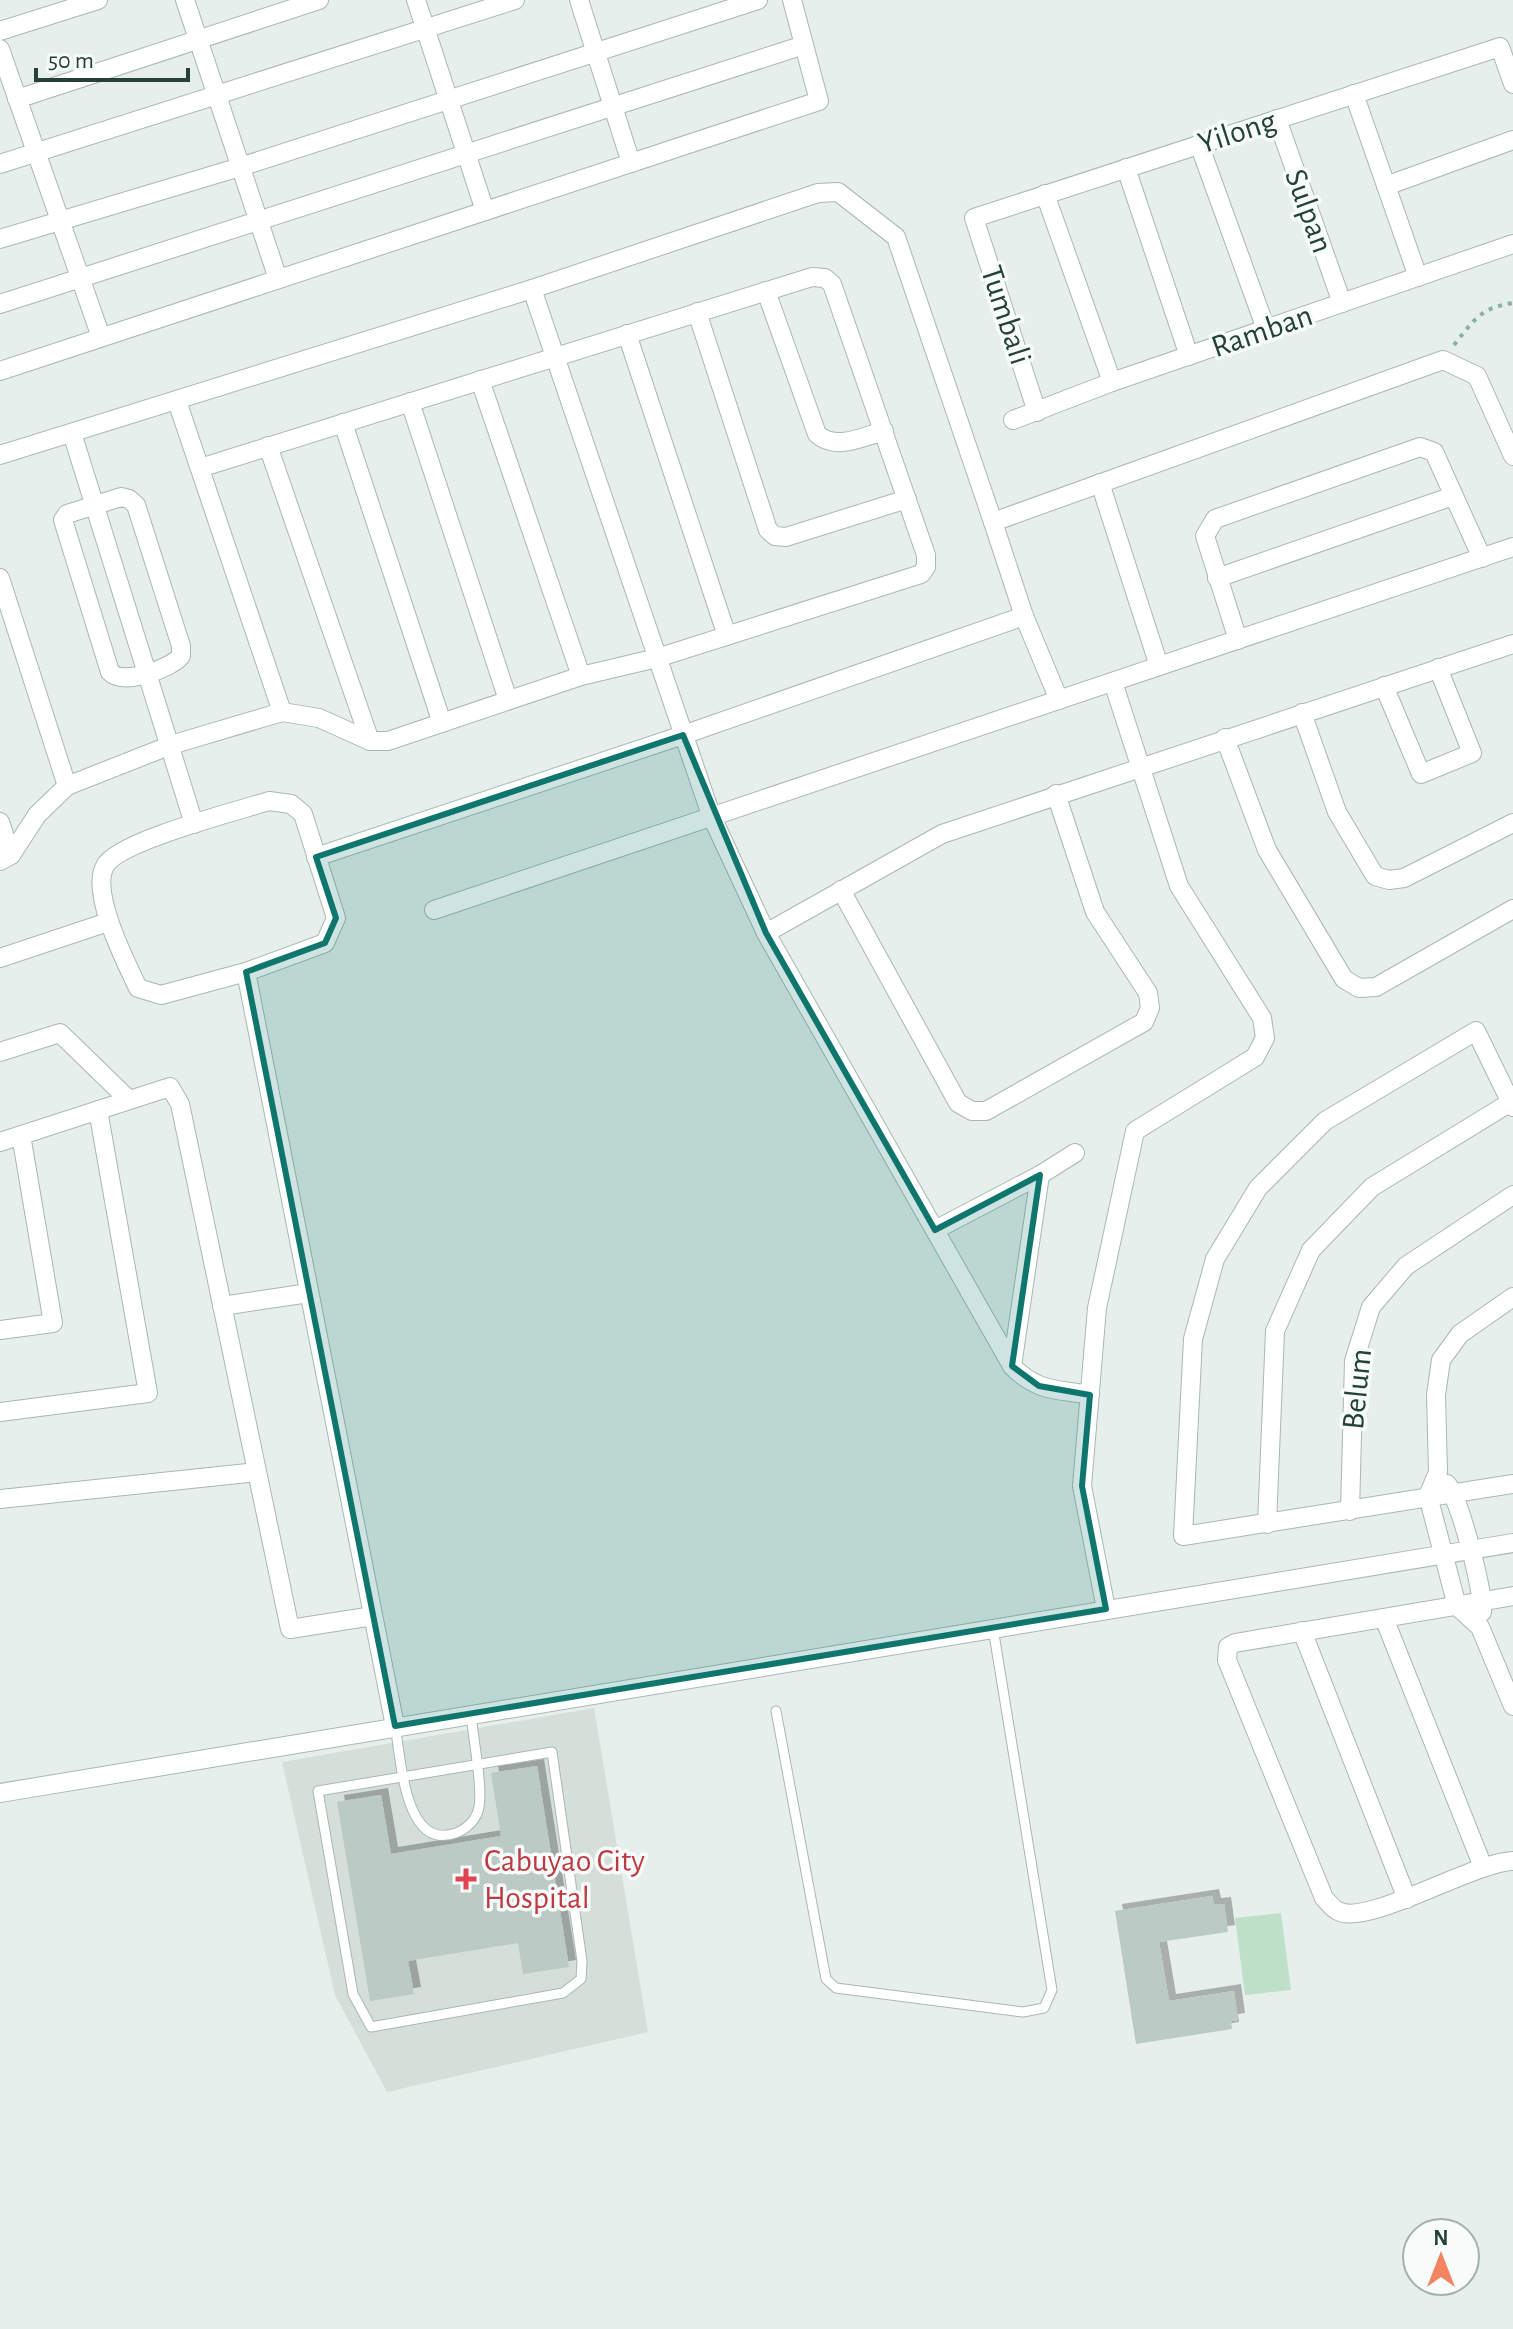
<svg xmlns="http://www.w3.org/2000/svg" width="1513" height="2329" font-family="'Alegreya Sans',sans-serif">
<defs>
<filter id="shadow"><feDropShadow dx="7" dy="-7" stdDeviation="0" flood-color="#0004"/></filter>
</defs>
<rect width="100%" height="100%" fill="#e6efeb"/>
<!-- built -->
<path fill="#d4dfda" d="M 594,1708 L 648,2032 L 387,2092 L 335,1995 L 282,1762 Z"/>
<!-- green -->
<path fill="#bfe0c8" d="M 1281,1913 L 1291,1990 L 1245,1995 L 1235,1918 Z"/>
<!-- building -->
<g fill="#bbcac4" filter="url(#shadow)">
<path d="M 537,1766 L 569,1967 L 523,1974 L 518,1943 L 408,1961 L 414,1994 L 370,2001 L 337,1802 L 381,1795 L 391,1854 L 501,1836 L 491,1773 Z"/>
<path d="M 1212,1896 L 1214,1905 L 1224,1904 L 1228,1932 L 1159,1942 L 1169,2001 L 1234,1991 L 1238,2020 L 1231,2021 L 1232,2029 L 1136,2044 L 1115,1911 Z"/>
</g>
<g fill="none" stroke-linecap="round" stroke-linejoin="round">
<defs>
<g id="lane">
<path d="M 776,1711 L 826,1979 L 836,1988 L 1023,2012 L 1044,2008 L 1052,1990 L 993,1628"/>
<path d="M 395,1726 C 401,1757 404,1852 456,1833 C 467,1829 477,1819 479,1807 C 483,1788 473,1737 471,1715"/>
<path d="M 552,1752 L 582,1961 L 581,1979 L 563,1993 L 371,2027 L 353,1994 L 318,1791 Z"/>
</g>
<g id="street">
<path d="M 185,0 L 278,279"/>
<path d="M 416,0 L 485,211"/>
<path d="M 579,0 L 631,163"/>
<path d="M 0,31 L 98,0"/>
<path d="M 0,49 L 101,337"/>
<path d="M 1354,94 L 1418,277"/>
<path d="M 17,99 L 319,0"/>
<path d="M 1277,119 L 1342,303"/>
<path d="M 1199,144 L 1266,329"/>
<path d="M 0,164 L 515,0"/>
<path d="M 1126,168 L 1189,356"/>
<path d="M 1386,186 L 1513,140"/>
<path d="M 1045,194 L 1112,382"/>
<path d="M 0,239 L 240,167 L 758,0"/>
<path d="M 532,289 L 711,815 L 766,933 L 1012,1366 C 1037,1392 1056,1389 1090,1395"/>
<path d="M 766,291 L 817,434 C 835,451 862,437 884,431"/>
<path d="M 0,304 L 804,45"/>
<path d="M 697,312 L 768,530 L 775,536 L 786,537 L 907,499"/>
<path d="M 627,334 L 727,636"/>
<path d="M 0,371 L 819,101 L 792,0"/>
<path d="M 480,380 L 581,676"/>
<path d="M 177,401 L 282,712"/>
<path d="M 410,402 L 508,700"/>
<path d="M 1037,412 L 974,218 L 1500,47 L 1513,84"/>
<path d="M 1013,420 L 1112,382 L 1513,244"/>
<path d="M 343,423 L 442,723"/>
<path d="M 72,433 L 194,824"/>
<path d="M 268,446 L 370,741"/>
<path d="M 0,455 L 532,289 L 818,193 L 838,192 L 896,237 L 993,522"/>
<path d="M 1100,483 L 1159,666"/>
<path d="M 121,497 L 129,499 L 136,505 L 181,646 L 181,656 C 170,669 123,686 110,672 L 63,520 L 67,514 Z"/>
<path d="M 0,578 L 67,786"/>
<path d="M 1217,578 L 1453,496"/>
<path d="M 1238,640 L 1205,536 L 1215,519 L 1420,447 L 1434,452 L 1482,558"/>
<path d="M 1384,686 L 1421,774 L 1472,753 L 1438,668"/>
<path d="M 1059,700 L 1024,616 L 993,522 L 1443,360 L 1477,376 L 1513,456"/>
<path d="M 1302,713 L 1337,812 L 1375,876 L 1389,880 L 1404,878 L 1513,823"/>
<path d="M 1225,738 L 1267,850 L 1344,979 L 1359,988 L 1376,987 L 1513,909"/>
<path d="M 269,801 L 291,804 L 303,814 L 336,918 L 325,943 L 246,972 L 161,995 L 138,988 C 126,962 90,893 105,866 C 118,841 238,811 269,801 Z"/>
<path d="M 0,822 L 11,855"/>
<path d="M 316,857 L 683,735 L 1024,616"/>
<path d="M 0,861 L 11,855 L 37,815 L 67,786 L 171,745 L 282,712 L 319,718 L 370,741 L 388,741 L 581,676 L 657,658 L 921,574 L 926,567 L 926,555 L 832,284 L 825,278 L 812,277 L 200,468"/>
<path d="M 841,890 L 958,1103 L 972,1111 L 986,1111 L 1144,1022 L 1150,1008 L 1148,993 L 1095,912 L 1056,794"/>
<path d="M 434,910 L 1513,547"/>
<path d="M 766,933 L 942,834 L 1513,644"/>
<path d="M 0,958 L 108,922"/>
<path d="M 246,972 L 395,1726"/>
<path d="M 0,1052 L 60,1033 L 129,1100"/>
<path d="M 1513,1107 L 1476,1031 L 1325,1121 L 1258,1188 L 1215,1259 L 1193,1339 L 1183,1536 L 1513,1484"/>
<path d="M 0,1142 L 170,1087 L 180,1104 L 290,1629 L 373,1616"/>
<path d="M 935,1230 L 1040,1175 L 1075,1153"/>
<path d="M 1513,1297 L 1460,1334 L 1441,1360 L 1436,1395 L 1438,1472 L 1428,1496 L 1457,1606 L 1480,1627 L 1513,1706"/>
<path d="M 222,1306 L 309,1293"/>
<path d="M 0,1330 L 53,1323 L 21,1135"/>
<path d="M 1012,1366 L 1040,1175"/>
<path d="M 0,1412 L 148,1393 L 98,1110"/>
<path d="M 1447,1484 C 1460,1500 1484,1592 1482,1612"/>
<path d="M 0,1499 L 257,1472"/>
<path d="M 1350,1511 L 1354,1361 L 1371,1307 L 1406,1266 L 1513,1195"/>
<path d="M 1267,1524 L 1275,1331 L 1311,1250 L 1372,1187 L 1511,1102"/>
<path d="M 1513,1596 L 1235,1643 L 1228,1647 L 1227,1660 L 1324,1898 C 1328,1902 1333,1909 1338,1911 C 1367,1927 1473,1862 1513,1861"/>
<path d="M 1106,1609 L 1082,1486 L 1097,1308 L 1135,1131 L 1255,1057 L 1265,1038 L 1262,1018 L 1179,886 L 1113,682"/>
<path d="M 1384,1618 L 1483,1867"/>
<path d="M 1302,1631 L 1407,1899"/>
<path d="M 0,1793 L 1513,1543"/>
</g>
</defs>
<!-- lane casing -->
<use href="#lane" stroke="#a8b8b2" stroke-width="11"/>
<!-- street casing -->
<use href="#street" stroke="#a8b8b2" stroke-width="20"/>
<!-- path -->
<path stroke="#86b3a5" stroke-width="4" stroke-dasharray="4 6" stroke-linecap="butt" d="M 1454,345 C 1474,320 1480,308 1513,303"/>
<!-- lane -->
<use href="#lane" stroke="#fff" stroke-width="9"/>
<!-- street -->
<use href="#street" stroke="#fff" stroke-width="18"/>
</g>
<!-- marked area -->
<path fill="#0f766e" fill-opacity="0.2" stroke="#0f766e" stroke-width="6" stroke-linejoin="round" d="M 683,735 L 766,933 L 935,1230 L 1040,1175 L 1012,1366 L 1039,1386 L 1090,1395 L 1082,1486 L 1106,1609 L 395,1726 L 246,972 L 325,943 L 336,918 L 316,857 Z"/>
<!-- markers -->
<path fill="#e0444e" stroke="#f7fbf9" stroke-width="3" d="M462 1867h8v8h8v8h-8v8h-8v-8h-8v-8h8z"/>
<g text-anchor="middle" dominant-baseline="central" stroke-width="7" stroke-linejoin="round" paint-order="stroke">
<!-- street labels -->
<g font-size="32" fill="#24423a" stroke="#f7fbf9">
<text transform="translate(1237 132) rotate(-18)">Yilong</text>
<text transform="translate(1309 211) rotate(70)">Sulpan</text>
<text transform="translate(1006 315) rotate(72)">Tumbali</text>
<text transform="translate(1262 331) rotate(-19)">Ramban</text>
<text transform="translate(1357 1389) rotate(-84)">Belum</text>
</g>
<!-- health labels -->
<g font-size="32" fill="#be3a42" stroke="#f7fbf9" text-anchor="start">
<text x="484" y="1861">Cabuyao City<tspan x="484" dy="37">Hospital</tspan></text>
</g>
</g>
<!-- north arrow -->
<g transform="translate(1441 2257)"><circle r="38" fill="#f7fbf9" stroke="#a3b1ad" stroke-width="2"/>
<path d="M0-6L14 30L0 20L-14 30Z" fill="#f4845f"/>
<text y="-12" font-size="22" font-weight="bold" text-anchor="middle" fill="#24423a">N</text>
</g>
<!-- scale -->
<path d="M36 68v12h152v-12" fill="none" stroke="#24423a" stroke-width="4"/>
<text x="48" y="68" font-size="24" fill="#24423a" stroke="#f7fbf9" stroke-width="6" paint-order="stroke">50 m</text>
</svg>
